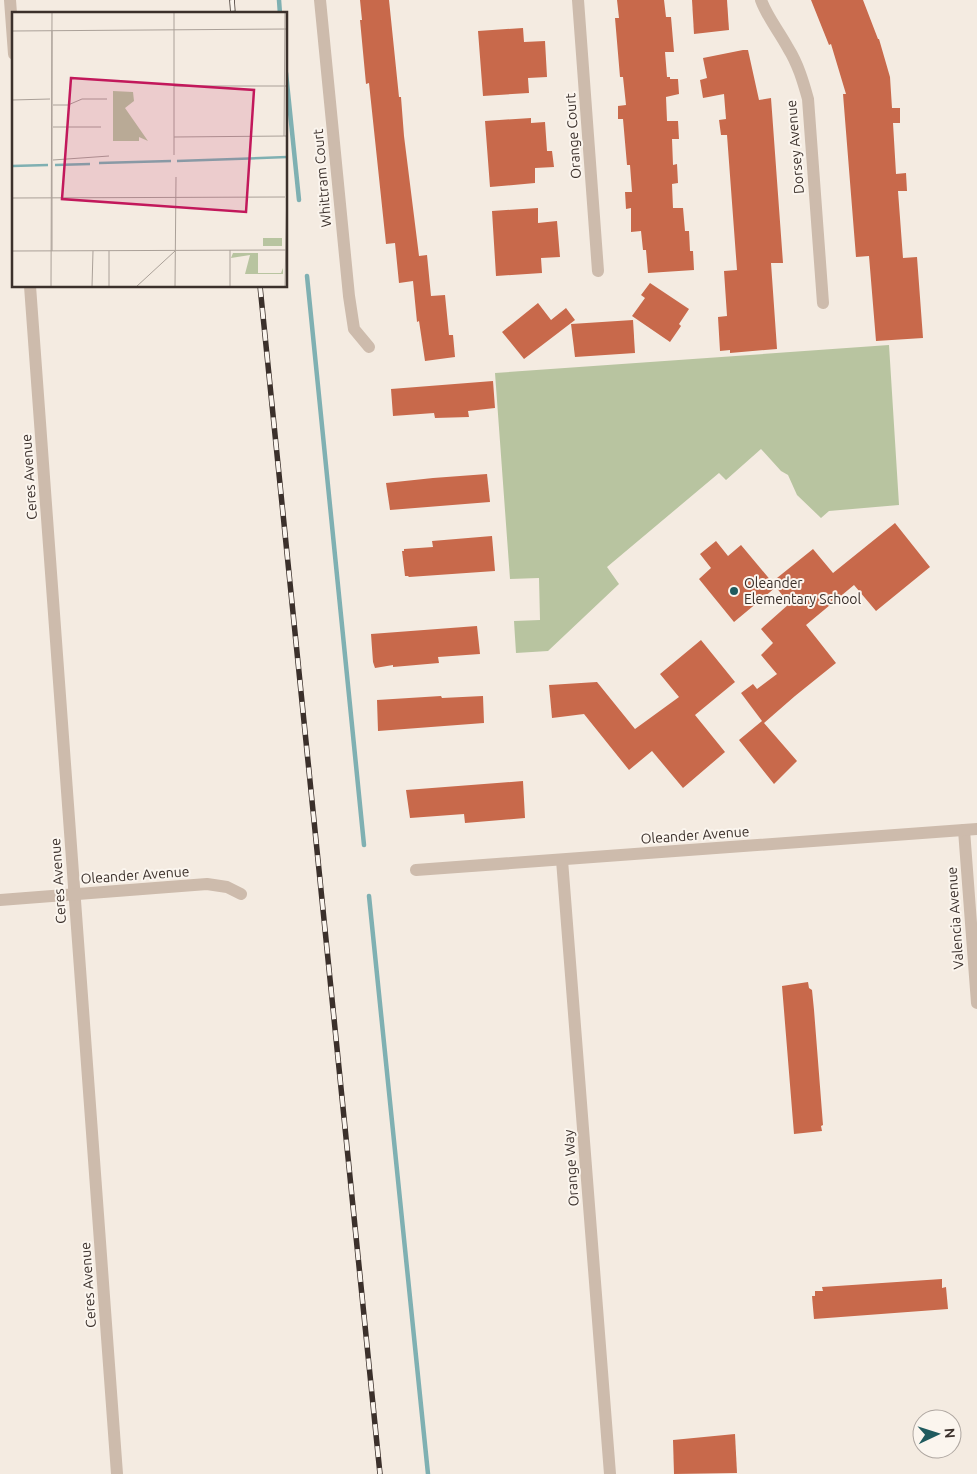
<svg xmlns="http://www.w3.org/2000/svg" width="977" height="1474" font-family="Ubuntu,sans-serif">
<rect width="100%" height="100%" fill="#f4ebe1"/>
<!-- green -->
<path fill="#b8c4a0" d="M 889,345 L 899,505 L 829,511 L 821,518 L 797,495 L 788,475 L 781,471 L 761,449 L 726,480 L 719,473 L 607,567 L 619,584 L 548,651 L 516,653 L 514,621 L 540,620 L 539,578 L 510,579 L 495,373 Z"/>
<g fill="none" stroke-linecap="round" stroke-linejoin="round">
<!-- stream -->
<g stroke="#7fb0b2" stroke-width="4.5">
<path d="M 279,0 L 280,14"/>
<path d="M 286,73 L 299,200"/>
<path d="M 307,276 L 364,845"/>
<path d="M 369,896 L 428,1474"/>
</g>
</g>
<!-- building -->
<g fill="#c8694b">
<path d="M 360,0 L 389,0 L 399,97 L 401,97 L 404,136 L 419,256 L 427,255 L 431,296 L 445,295 L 449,335 L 453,335 L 455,357 L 425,361 L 419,321 L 417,322 L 413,281 L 399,283 L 395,243 L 386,244 L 369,83 L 366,84 L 360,20 L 362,20 Z"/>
<path d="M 617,0 L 664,0 L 666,17 L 671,17 L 674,52 L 665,52 L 667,77 L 670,77 L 670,79 L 678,79 L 679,94 L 666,97 L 667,121 L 678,121 L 679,139 L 672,139 L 673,165 L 677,164 L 678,183 L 672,184 L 673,208 L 683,208 L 685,231 L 689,231 L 690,251 L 693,251 L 694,270 L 648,273 L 646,250 L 643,250 L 641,231 L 631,232 L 631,208 L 626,209 L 625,192 L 632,192 L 630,165 L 627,165 L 623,119 L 618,119 L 618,106 L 626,105 L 623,77 L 620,77 L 615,18 L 619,18 Z"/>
<path d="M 692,0 L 727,0 L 729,30 L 694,34 Z"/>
<path d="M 811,0 L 863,0 L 878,39 L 879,39 L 890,77 L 892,108 L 900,108 L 900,123 L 893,123 L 896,174 L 906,173 L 907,191 L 898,191 L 903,258 L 917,257 L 923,338 L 876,341 L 869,256 L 856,257 L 843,94 L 846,94 L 831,44 L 829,45 Z"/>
<path d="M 523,28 L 524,42 L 545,41 L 547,77 L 528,78 L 529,93 L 483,96 L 478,31 Z"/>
<path d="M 743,50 L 748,50 L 759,100 L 771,98 L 783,263 L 771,263 L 777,349 L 730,353 L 730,350 L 720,351 L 718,317 L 727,316 L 724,271 L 737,270 L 727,135 L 721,135 L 719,120 L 726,119 L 724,94 L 703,98 L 700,80 L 707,78 L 703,58 Z"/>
<path d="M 531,118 L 531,123 L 545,122 L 547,151 L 552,151 L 554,167 L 535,168 L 535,183 L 490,187 L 485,121 Z"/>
<path d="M 538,208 L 538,223 L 557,221 L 560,257 L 541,258 L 542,273 L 496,276 L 492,211 Z"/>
<path d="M 650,283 L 689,309 L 679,324 L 681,326 L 670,342 L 632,316 L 645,298 L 641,295 Z"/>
<path d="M 538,303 L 551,320 L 566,308 L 575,320 L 524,359 L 502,332 Z"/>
<path d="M 633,320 L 635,353 L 575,357 L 571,324 Z"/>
<path d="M 493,381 L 495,408 L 468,411 L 469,417 L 435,418 L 434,413 L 393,416 L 391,389 Z"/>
<path d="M 487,474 L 490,502 L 390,510 L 386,483 L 433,478 Z"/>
<path d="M 895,523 L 930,567 L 876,611 L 854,585 L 806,625 L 836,663 L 795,696 L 764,723 L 797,761 L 774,784 L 739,740 L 762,721 L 741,693 L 753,684 L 757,689 L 777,674 L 761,655 L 773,643 L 761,629 L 789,604 L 776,587 L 734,622 L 699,579 L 711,568 L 700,554 L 716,541 L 728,556 L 741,545 L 772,582 L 813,549 L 833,573 Z"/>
<path d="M 492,536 L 495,571 L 409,577 L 408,576 L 405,576 L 402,551 L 404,551 L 404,549 L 433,547 L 432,541 Z"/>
<path d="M 477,626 L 480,654 L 438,657 L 439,663 L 393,667 L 393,665 L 375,668 L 373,662 L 371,634 Z"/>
<path d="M 701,640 L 735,682 L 695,715 L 725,752 L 683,788 L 652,751 L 629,770 L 584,714 L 552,718 L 549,685 L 597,682 L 635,729 L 679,697 L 660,674 Z"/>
<path d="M 441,696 L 442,698 L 483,696 L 484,723 L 378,731 L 377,700 Z"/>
<path d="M 523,781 L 525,818 L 465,823 L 464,814 L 410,818 L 406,790 Z"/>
<path d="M 808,982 L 809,988 L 812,990 L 814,1010 L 823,1125 L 821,1126 L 822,1131 L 794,1134 L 782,986 Z"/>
<path d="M 942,1279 L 942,1288 L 946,1287 L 948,1309 L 814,1319 L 812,1296 L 815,1296 L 815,1291 L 823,1291 L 822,1287 Z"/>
<path d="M 735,1434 L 737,1473 L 674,1474 L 673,1440 Z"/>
</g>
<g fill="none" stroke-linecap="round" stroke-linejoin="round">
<!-- minor -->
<g stroke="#cdbbac" stroke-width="12">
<path d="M 10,0 L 14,54"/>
<path d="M 320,0 L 349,296 L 354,329 L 369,347"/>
<path d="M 578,0 L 598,271"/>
<path d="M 761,0 C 767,17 779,31 788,48 C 798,64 803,81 808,99 L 823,303"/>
<path d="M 30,286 L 117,1474"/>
<path d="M 964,830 L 977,1003"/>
<path d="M 562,860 L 610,1474"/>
<path d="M 416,870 L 977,829"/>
<path d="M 0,900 L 207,884 L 227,887 L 241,894"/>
</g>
<defs>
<g id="rail">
<path d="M 232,0 L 233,14"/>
<path d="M 260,286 L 380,1474"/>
</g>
</defs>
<!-- rail casing -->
<use href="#rail" stroke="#3b302b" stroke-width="5.5"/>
<!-- rail -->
<use href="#rail" stroke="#fbf5ee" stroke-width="4" stroke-dasharray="11" stroke-linecap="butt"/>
</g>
<!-- markers -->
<circle fill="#1f5a5e" stroke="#fbf5ee" stroke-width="2" cx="734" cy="591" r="5"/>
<g text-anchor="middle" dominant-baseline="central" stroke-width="4" stroke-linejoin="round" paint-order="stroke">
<!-- street labels -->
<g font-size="14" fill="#3b302b" stroke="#fbf5ee">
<text transform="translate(573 136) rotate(-94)">Orange Court</text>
<text transform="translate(795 147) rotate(-95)">Dorsey Avenue</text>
<text transform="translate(322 178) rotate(-95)">Whittram Court</text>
<text transform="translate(29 477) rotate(-94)">Ceres Avenue</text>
<text transform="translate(695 835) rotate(-4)">Oleander Avenue</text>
<text transform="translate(135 875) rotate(-4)">Oleander Avenue</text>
<text transform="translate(58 881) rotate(-94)">Ceres Avenue</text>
<text transform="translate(955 918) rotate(-94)">Valencia Avenue</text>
<text transform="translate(571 1168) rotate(-94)">Orange Way</text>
<text transform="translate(88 1285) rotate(-94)">Ceres Avenue</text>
</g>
<!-- poi labels -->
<g font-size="14" fill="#3b302b" stroke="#fbf5ee" text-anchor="start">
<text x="744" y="583">Oleander<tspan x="744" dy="16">Elementary School</tspan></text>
</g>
</g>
<!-- overview -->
<g transform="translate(12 12)">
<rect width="275" height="275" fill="#f4ebe1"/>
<path d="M 101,79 L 121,80 L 122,89 L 113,96 L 136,129 L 127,125 L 127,129 L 101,129 ZM 251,226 L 270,226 L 270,234 L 251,234 ZM 246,241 L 246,261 L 269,261 L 271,256 L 271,262 L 233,262 L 238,243 L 219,246 L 221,241 Z" fill="#b8c4a0"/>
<path fill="none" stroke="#7fb0b2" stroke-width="2.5" d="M 165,149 L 275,145M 87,151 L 159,149M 43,153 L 78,152M 0,154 L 36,153"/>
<path fill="none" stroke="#aaa098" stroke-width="1" d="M 162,0 L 162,143M 0,19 L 275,17M 162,74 L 275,74M 0,88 L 38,87M 41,93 L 56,93 L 70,87 L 95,87M 41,115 L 89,115M 272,124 L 273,0M 162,125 L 275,124M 41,148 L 97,144M 0,186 L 273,185M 218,238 L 218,275M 0,239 L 275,238M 40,239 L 40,19M 39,275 L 40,0M 80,275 L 81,239M 97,275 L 97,239M 124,275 L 163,239M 163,275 L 164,165M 273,275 L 275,173"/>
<path fill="#c2185b" fill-opacity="0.15" stroke="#c2185b" stroke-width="2.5" d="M 59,66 L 242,78 L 234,200 L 50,187 Z"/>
<rect width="275" height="275" fill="none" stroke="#3b302b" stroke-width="2.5"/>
</g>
<!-- north arrow -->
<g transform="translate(937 1434) rotate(86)"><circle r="24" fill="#fbf5ee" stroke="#aea6a0"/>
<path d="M0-4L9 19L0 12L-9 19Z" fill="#1f5a5e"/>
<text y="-8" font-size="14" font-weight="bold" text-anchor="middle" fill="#3b302b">N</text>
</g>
</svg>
